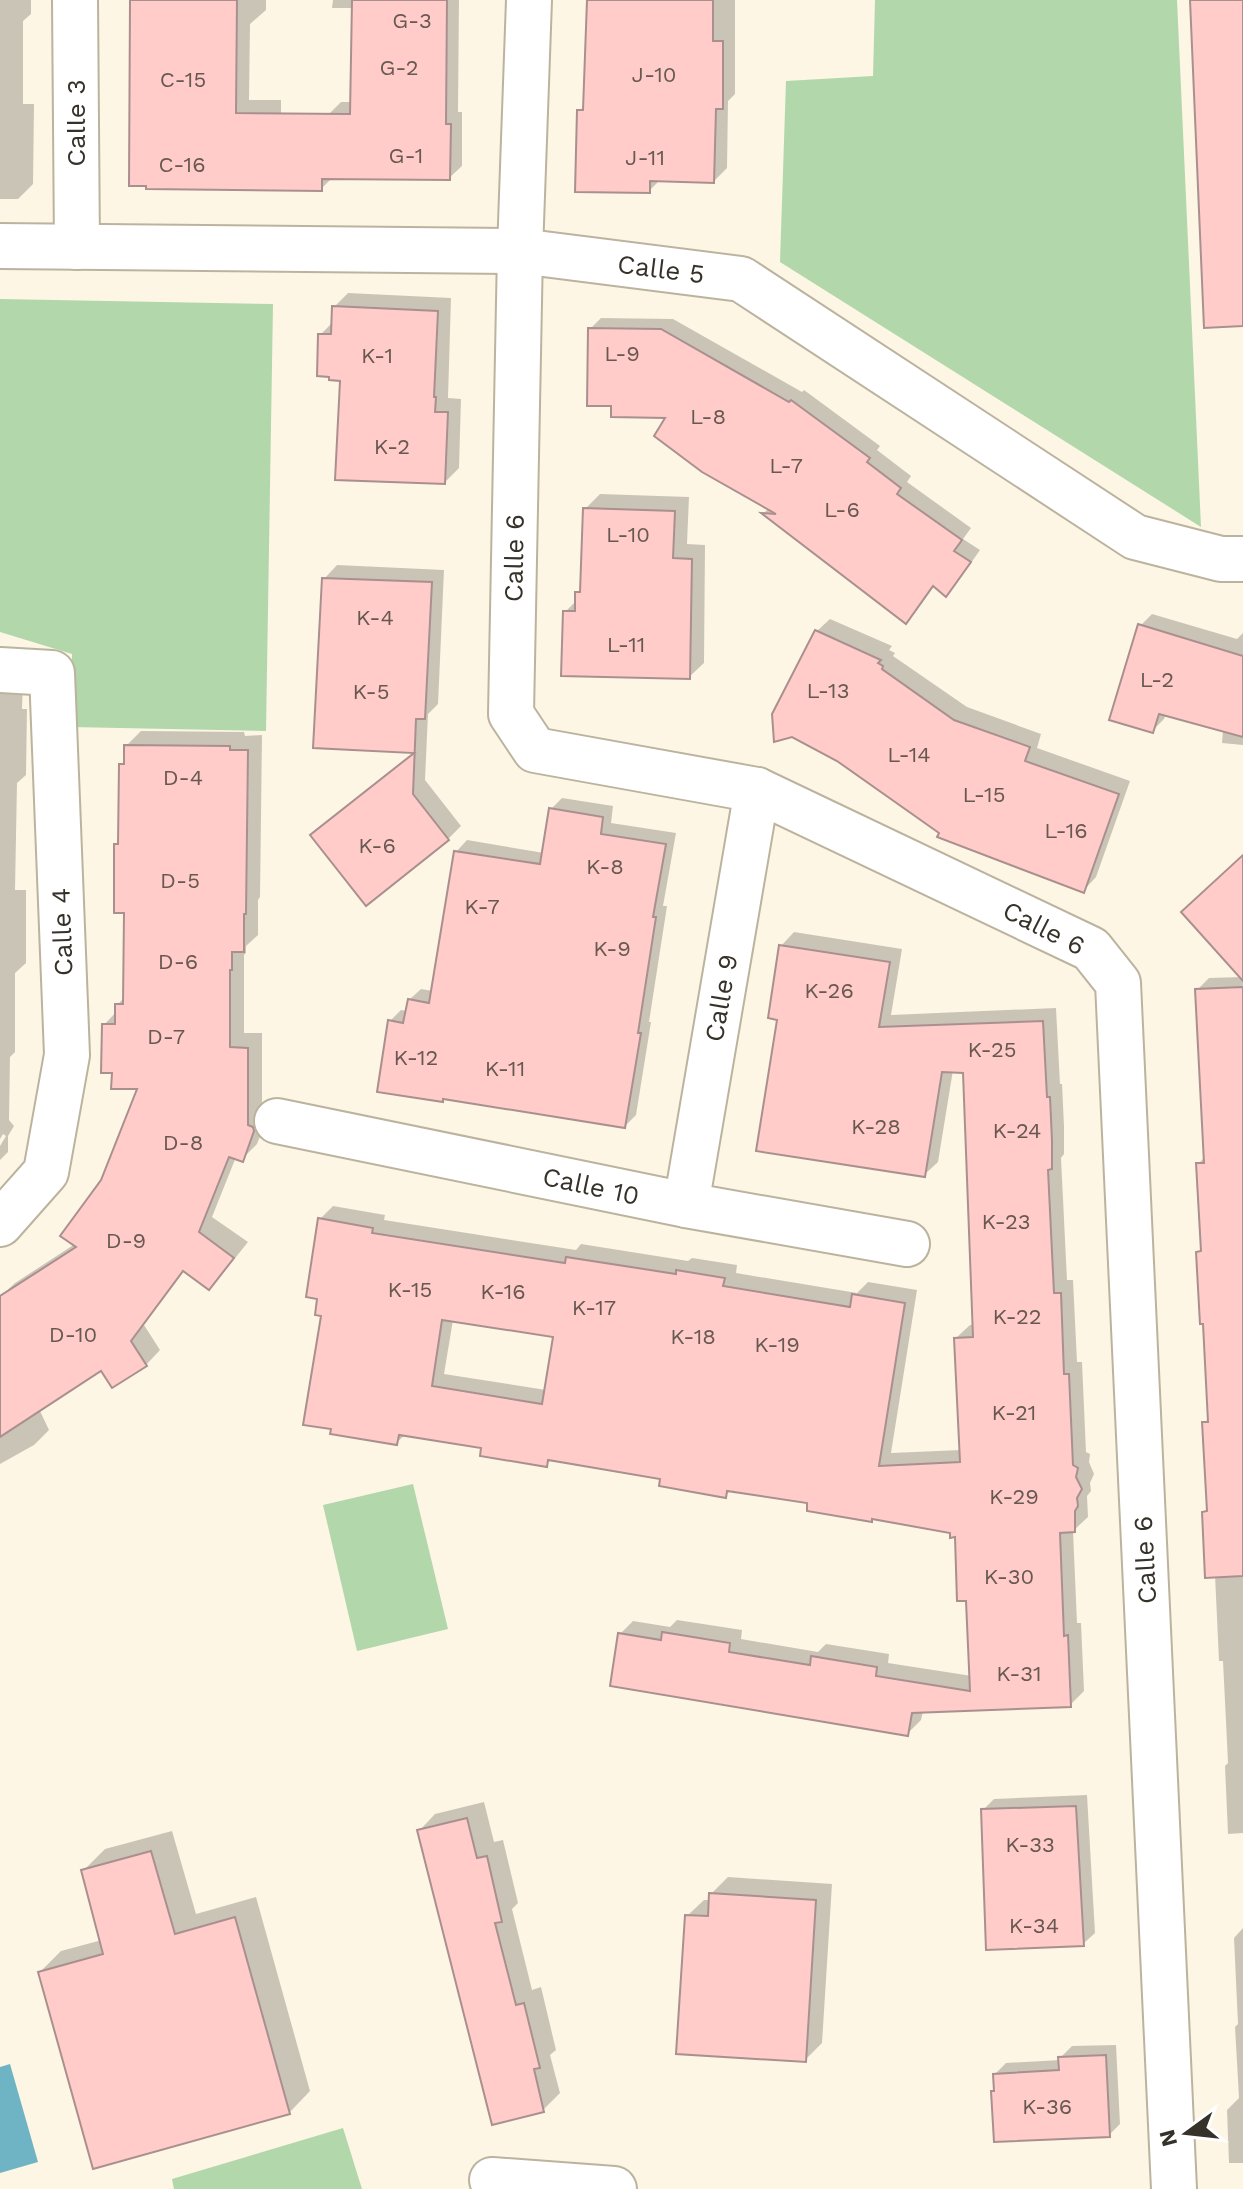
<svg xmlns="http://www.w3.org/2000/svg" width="1243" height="2189" font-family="'Work Sans',sans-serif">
<rect width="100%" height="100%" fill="#fdf6e5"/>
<!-- green -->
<g fill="#b2d7aa">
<path d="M 875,0 L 1177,0 L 1201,527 L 780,262 L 786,81 L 873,76 Z"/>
<path d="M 0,299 L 273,304 L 266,731 L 71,727 L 72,654 L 0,632 Z"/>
<path d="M 413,1484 L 448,1629 L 357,1651 L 323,1505 Z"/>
<path d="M 343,2128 L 362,2189 L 174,2189 L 172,2179 Z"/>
</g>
<!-- water -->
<path fill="#6fb4c4" d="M 10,2064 L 38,2162 L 0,2173 L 0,2067 Z"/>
<!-- shadow -->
<g fill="#0003" fill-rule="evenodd">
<path d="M 0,0 L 31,0 L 31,14 L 23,21 L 23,104 L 34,104 L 33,184 L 18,199 L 0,199 Z"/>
<path d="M 131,0 L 266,0 L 266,10 L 250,24 L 249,100 L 281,100 L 281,133 L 329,114 L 341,102 L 352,102 L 354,8 L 332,8 L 333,0 L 459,0 L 458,112 L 462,112 L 462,166 L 449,178 L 332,178 L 321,189 L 148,187 Z"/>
<path d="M 588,0 L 735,0 L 735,94 L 728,101 L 727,168 L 714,181 L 661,179 L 649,191 L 579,111 L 586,105 Z"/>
<path d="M 348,293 L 451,298 L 448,398 L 461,399 L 459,468 L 445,482 L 342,379 L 320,335 L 333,322 L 334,307 Z"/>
<path d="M 601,318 L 673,319 L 802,392 L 804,390 L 880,446 L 877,450 L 911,476 L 907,482 L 971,528 L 963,539 L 980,550 L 957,583 L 946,594 L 935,585 L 917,610 L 906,621 L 764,513 L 769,508 L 668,416 L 613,404 L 590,329 Z"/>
<path d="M 600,494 L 689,497 L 687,544 L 705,545 L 704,663 L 689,677 L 565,612 L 577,600 L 577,593 L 582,588 L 585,509 Z"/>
<path d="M 337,565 L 444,570 L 438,704 L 428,714 L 425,780 L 461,826 L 448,839 L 366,903 L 326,822 L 416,751 L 315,746 L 324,579 Z"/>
<path d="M 1152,614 L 1237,639 L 1243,633 L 1243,745 L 1222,743 L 1223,730 L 1166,714 L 1164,719 L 1152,731 L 1140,626 Z"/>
<path d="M 830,619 L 892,646 L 889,650 L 895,653 L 893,656 L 967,707 L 1041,734 L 1037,748 L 1130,781 L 1096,877 L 1084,890 L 941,832 L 817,631 Z"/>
<path d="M 0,676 L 23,680 L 22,709 L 27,709 L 26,775 L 17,783 L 15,890 L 26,890 L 26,963 L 15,973 L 15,1052 L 10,1057 L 9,1120 L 14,1126 L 8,1136 L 8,1152 L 0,1160 L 0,1146 L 6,1136 L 3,1134 L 0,1139 Z"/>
<path d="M 141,731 L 244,732 L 245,736 L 262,735 L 260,897 L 258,900 L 258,935 L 246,946 L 246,953 L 244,955 L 244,1033 L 262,1033 L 262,1110 L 268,1115 L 257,1144 L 242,1159 L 236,1157 L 212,1217 L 248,1242 L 224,1272 L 209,1287 L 185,1270 L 144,1325 L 160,1350 L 146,1365 L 102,1368 L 39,1409 L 49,1430 L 34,1445 L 0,1464 L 0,1297 L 15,1283 L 75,1244 L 103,1181 L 140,1087 L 114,1071 L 104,1025 L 117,1011 L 117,1005 L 125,997 L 126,911 L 116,845 L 120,841 L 121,764 L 126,760 L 126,746 Z"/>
<path d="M 562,798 L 613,806 L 611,823 L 676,833 L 663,906 L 667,906 L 649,1022 L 651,1022 L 636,1115 L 625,1126 L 445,1097 L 442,1100 L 390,1021 L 401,1010 L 407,1011 L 409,1000 L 421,989 L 433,991 L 456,852 L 467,840 L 544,853 L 551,809 Z"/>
<path d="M 1243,857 L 1243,1833 L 1228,1834 L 1225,1766 L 1228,1763 L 1223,1661 L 1219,1661 L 1215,1575 L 1204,1512 L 1209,1508 L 1204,1423 L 1210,1417 L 1198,1252 L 1203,1247 L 1198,1164 L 1205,1157 L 1197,990 L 1209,978 L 1242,977 Z"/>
<path d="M 794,932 L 902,949 L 891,1015 L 1056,1008 L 1060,1084 L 1062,1084 L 1064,1126 L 1064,1154 L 1061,1158 L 1067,1280 L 1073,1280 L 1077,1362 L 1082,1362 L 1086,1452 L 1090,1454 L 1089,1462 L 1094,1474 L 1090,1483 L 1091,1491 L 1087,1496 L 1088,1517 L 1073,1531 L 1077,1623 L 1081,1623 L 1084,1691 L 1070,1705 L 923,1711 L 921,1720 L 908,1733 L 620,1634 L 633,1621 L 670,1627 L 677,1620 L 742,1630 L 741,1639 L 818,1652 L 826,1644 L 889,1654 L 888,1663 L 972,1676 L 968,1599 L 957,1535 L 952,1531 L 874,1517 L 872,1520 L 810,1502 L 732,1489 L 725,1496 L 662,1477 L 552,1459 L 546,1465 L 484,1446 L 406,1434 L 396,1443 L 323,1314 L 320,1219 L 333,1206 L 385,1215 L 384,1220 L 576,1250 L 581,1244 L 688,1261 L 692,1258 L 737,1265 L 736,1273 L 857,1293 L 868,1282 L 917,1290 L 891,1453 L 961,1450 L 956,1338 L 970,1325 L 974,1325 L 965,1071 L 953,1070 L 938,1162 L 924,1175 L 780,1018 L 781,946 ZM 453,1320 L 555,1336 L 546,1390 L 444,1374 Z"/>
<path d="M 1087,1795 L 1095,1933 L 1083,1944 L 983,1810 L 994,1799 Z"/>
<path d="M 484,1802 L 494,1842 L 503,1840 L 518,1903 L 512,1909 L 532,1990 L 541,1987 L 556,2050 L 550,2055 L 560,2093 L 543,2110 L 419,1831 L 435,1814 Z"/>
<path d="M 172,1831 L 196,1914 L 256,1897 L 310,2091 L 289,2113 L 40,1972 L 61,1951 L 102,1940 L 83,1871 L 105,1849 Z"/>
<path d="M 728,1877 L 832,1884 L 822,2043 L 805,2060 L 687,1916 L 704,1900 L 711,1900 L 711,1894 Z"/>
<path d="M 1243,1928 L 1243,2163 L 1229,2163 L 1227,2110 L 1239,2098 L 1235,2027 L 1238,2024 L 1234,1938 Z"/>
<path d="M 1116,2045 L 1120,2124 L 1109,2135 L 993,2092 L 996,2089 L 995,2074 L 1006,2063 L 1061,2060 L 1060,2058 L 1072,2046 Z"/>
</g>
<!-- building -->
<g fill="#ffccc9" stroke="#a9908f" stroke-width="2" fill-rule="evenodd">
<path d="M 130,0 L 237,0 L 236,113 L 350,114 L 352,0 L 447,0 L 446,124 L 451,124 L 450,180 L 322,179 L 322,191 L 146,189 L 146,186 L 129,186 Z"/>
<path d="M 587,0 L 713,0 L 713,41 L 723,41 L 723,109 L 716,109 L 714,183 L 650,181 L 650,193 L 575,192 L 577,110 L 583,110 Z"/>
<path d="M 1190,0 L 1243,0 L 1243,326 L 1204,328 Z"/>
<path d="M 332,306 L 438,311 L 434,397 L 436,397 L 435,412 L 448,412 L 445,484 L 335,480 L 340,381 L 329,380 L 329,377 L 317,376 L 318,334 L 331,334 Z"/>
<path d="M 588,328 L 661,329 L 789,402 L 791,400 L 870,458 L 867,462 L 901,488 L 897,494 L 962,540 L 954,551 L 971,562 L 946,597 L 933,586 L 906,624 L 761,513 L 776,514 L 702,472 L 654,436 L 665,418 L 611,417 L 611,406 L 587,406 Z"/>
<path d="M 583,508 L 675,511 L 673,558 L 692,559 L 690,679 L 561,676 L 563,611 L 575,611 L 575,592 L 580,592 Z"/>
<path d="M 322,578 L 432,582 L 425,719 L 416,719 L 413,794 L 449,840 L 366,906 L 310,835 L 414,753 L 313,748 Z"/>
<path d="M 1138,624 L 1243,656 L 1243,737 L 1159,714 L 1153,733 L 1109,720 Z"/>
<path d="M 815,630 L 881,660 L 878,663 L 883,666 L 882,669 L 954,720 L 1030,747 L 1025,761 L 1119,794 L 1084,893 L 937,837 L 939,833 L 837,761 L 792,737 L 774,742 L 772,714 Z"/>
<path d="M 124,745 L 230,746 L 230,750 L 248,750 L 246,914 L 244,914 L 244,952 L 232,952 L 232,970 L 230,970 L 230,1047 L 248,1048 L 248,1125 L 253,1127 L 254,1131 L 243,1162 L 229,1157 L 199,1232 L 234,1258 L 209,1290 L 183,1271 L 131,1341 L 147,1366 L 112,1388 L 101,1371 L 0,1437 L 0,1296 L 76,1247 L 60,1236 L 101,1180 L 137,1089 L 111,1089 L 112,1073 L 101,1073 L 102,1024 L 115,1024 L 115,1004 L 123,1004 L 124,913 L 114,913 L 114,844 L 118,844 L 119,764 L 124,764 Z"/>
<path d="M 549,808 L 603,817 L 601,834 L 666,844 L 653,917 L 656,917 L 638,1033 L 641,1033 L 625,1128 L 443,1099 L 443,1102 L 377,1092 L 388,1020 L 403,1023 L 408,999 L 429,1003 L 454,851 L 540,864 Z"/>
<path d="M 1243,855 L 1243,981 L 1181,912 Z"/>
<path d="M 779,945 L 890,962 L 879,1027 L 1043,1021 L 1047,1097 L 1050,1097 L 1052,1141 L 1052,1169 L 1048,1170 L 1054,1293 L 1061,1293 L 1064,1374 L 1069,1374 L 1073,1465 L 1078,1468 L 1076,1477 L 1082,1489 L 1077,1498 L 1078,1506 L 1075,1511 L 1075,1532 L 1060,1533 L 1064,1636 L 1068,1635 L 1071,1707 L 912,1713 L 908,1736 L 610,1686 L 618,1633 L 661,1640 L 662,1632 L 730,1643 L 729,1652 L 810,1665 L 811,1656 L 877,1667 L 876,1676 L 970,1691 L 966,1601 L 957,1601 L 955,1537 L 950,1538 L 950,1533 L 872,1519 L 872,1522 L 807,1511 L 807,1503 L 727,1491 L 726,1498 L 659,1486 L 660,1479 L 548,1460 L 547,1467 L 480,1456 L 481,1448 L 399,1435 L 397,1445 L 330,1434 L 331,1429 L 303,1425 L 321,1316 L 315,1315 L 317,1299 L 306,1297 L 318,1218 L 373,1228 L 372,1233 L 565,1263 L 566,1257 L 676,1274 L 676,1270 L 725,1278 L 723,1286 L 850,1307 L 852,1294 L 905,1303 L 879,1466 L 960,1462 L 954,1338 L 973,1337 L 963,1073 L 942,1072 L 925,1177 L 756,1151 L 777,1020 L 768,1018 ZM 442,1320 L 553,1337 L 542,1404 L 432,1386 Z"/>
<path d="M 1243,987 L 1243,1576 L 1205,1578 L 1202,1512 L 1207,1511 L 1202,1422 L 1208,1422 L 1203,1324 L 1200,1324 L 1196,1252 L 1201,1251 L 1196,1163 L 1204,1163 L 1195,989 Z"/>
<path d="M 1076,1806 L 1084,1946 L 986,1950 L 981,1809 Z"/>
<path d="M 467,1818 L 477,1858 L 487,1856 L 502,1922 L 495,1923 L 516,2005 L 524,2003 L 540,2068 L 534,2069 L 544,2112 L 492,2125 L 417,1830 Z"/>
<path d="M 151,1851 L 175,1934 L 235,1917 L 290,2114 L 93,2169 L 38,1972 L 103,1954 L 81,1870 Z"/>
<path d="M 709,1893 L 816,1900 L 806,2062 L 676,2054 L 685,1915 L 708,1916 Z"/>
<path d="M 1106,2055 L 1110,2137 L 994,2142 L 991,2091 L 994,2091 L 993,2074 L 1059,2070 L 1058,2057 Z"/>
</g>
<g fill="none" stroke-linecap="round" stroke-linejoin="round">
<defs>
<g id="minor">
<path d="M 75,0 L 77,247"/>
<path d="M 529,0 L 520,251 L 511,714 L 535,750 L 757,790 L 1091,949 L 1118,983 L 1174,2189"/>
<path d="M 0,246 L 520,251 L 741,279 L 1135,537 L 1221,559 L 1243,559"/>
<path d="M 0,670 L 52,673 L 67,1055 L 46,1172 L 0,1224"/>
<path d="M 277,1121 L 686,1205 L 907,1244"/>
<path d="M 686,1205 L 757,790"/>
<path d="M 492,2180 L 614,2189"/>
</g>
</defs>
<!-- minor casing -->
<use href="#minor" stroke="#bcb39f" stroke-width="48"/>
<!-- minor -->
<use href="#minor" stroke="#fff" stroke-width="44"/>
</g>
<g text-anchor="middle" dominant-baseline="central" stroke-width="7" stroke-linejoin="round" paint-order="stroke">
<!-- number labels -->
<g font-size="22" fill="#685852">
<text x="412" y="20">G-3</text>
<text x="399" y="67">G-2</text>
<text x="654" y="74">J-10</text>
<text x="183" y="79">C-15</text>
<text x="406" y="155">G-1</text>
<text x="645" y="157">J-11</text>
<text x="182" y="164">C-16</text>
<text x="622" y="353">L-9</text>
<text x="377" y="355">K-1</text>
<text x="708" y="416">L-8</text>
<text x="392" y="446">K-2</text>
<text x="786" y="465">L-7</text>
<text x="842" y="509">L-6</text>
<text x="628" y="534">L-10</text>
<text x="375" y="617">K-4</text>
<text x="626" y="644">L-11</text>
<text x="1157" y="679">L-2</text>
<text x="828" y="690">L-13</text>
<text x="371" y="691">K-5</text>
<text x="909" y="754">L-14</text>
<text x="183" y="777">D-4</text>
<text x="984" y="794">L-15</text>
<text x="1066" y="830">L-16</text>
<text x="377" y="845">K-6</text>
<text x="605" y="866">K-8</text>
<text x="180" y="880">D-5</text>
<text x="482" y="906">K-7</text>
<text x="612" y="948">K-9</text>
<text x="178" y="961">D-6</text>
<text x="829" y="990">K-26</text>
<text x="166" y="1036">D-7</text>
<text x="992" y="1049">K-25</text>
<text x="416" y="1057">K-12</text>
<text x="505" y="1068">K-11</text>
<text x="876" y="1126">K-28</text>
<text x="1017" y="1130">K-24</text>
<text x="183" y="1142">D-8</text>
<text x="1006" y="1221">K-23</text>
<text x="126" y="1240">D-9</text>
<text x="410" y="1289">K-15</text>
<text x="503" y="1291">K-16</text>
<text x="594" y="1307">K-17</text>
<text x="1017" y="1316">K-22</text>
<text x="73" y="1334">D-10</text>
<text x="693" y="1336">K-18</text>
<text x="777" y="1344">K-19</text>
<text x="1014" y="1412">K-21</text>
<text x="1014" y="1496">K-29</text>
<text x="1009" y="1576">K-30</text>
<text x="1019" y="1673">K-31</text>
<text x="1030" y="1844">K-33</text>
<text x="1034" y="1925">K-34</text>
<text x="1047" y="2106">K-36</text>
</g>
<!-- street labels -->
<g font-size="26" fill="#36322a" stroke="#fff">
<text transform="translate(76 123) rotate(-90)">Calle 3</text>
<text transform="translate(661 269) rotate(7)">Calle 5</text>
<text transform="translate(514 558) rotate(-89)">Calle 6</text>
<text transform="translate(1044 928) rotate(27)">Calle 6</text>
<text transform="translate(62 932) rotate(-92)">Calle 4</text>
<text transform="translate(721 998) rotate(-80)">Calle 9</text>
<text transform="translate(591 1186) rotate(12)">Calle 10</text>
<text transform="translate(1145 1560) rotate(-93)">Calle 6</text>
</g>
</g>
<!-- north arrow -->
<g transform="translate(1187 2133) rotate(255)" stroke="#ffffff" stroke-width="6" paint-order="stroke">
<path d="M0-6L14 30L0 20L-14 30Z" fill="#36322a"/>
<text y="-12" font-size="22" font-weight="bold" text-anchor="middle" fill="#36322a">N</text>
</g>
</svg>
